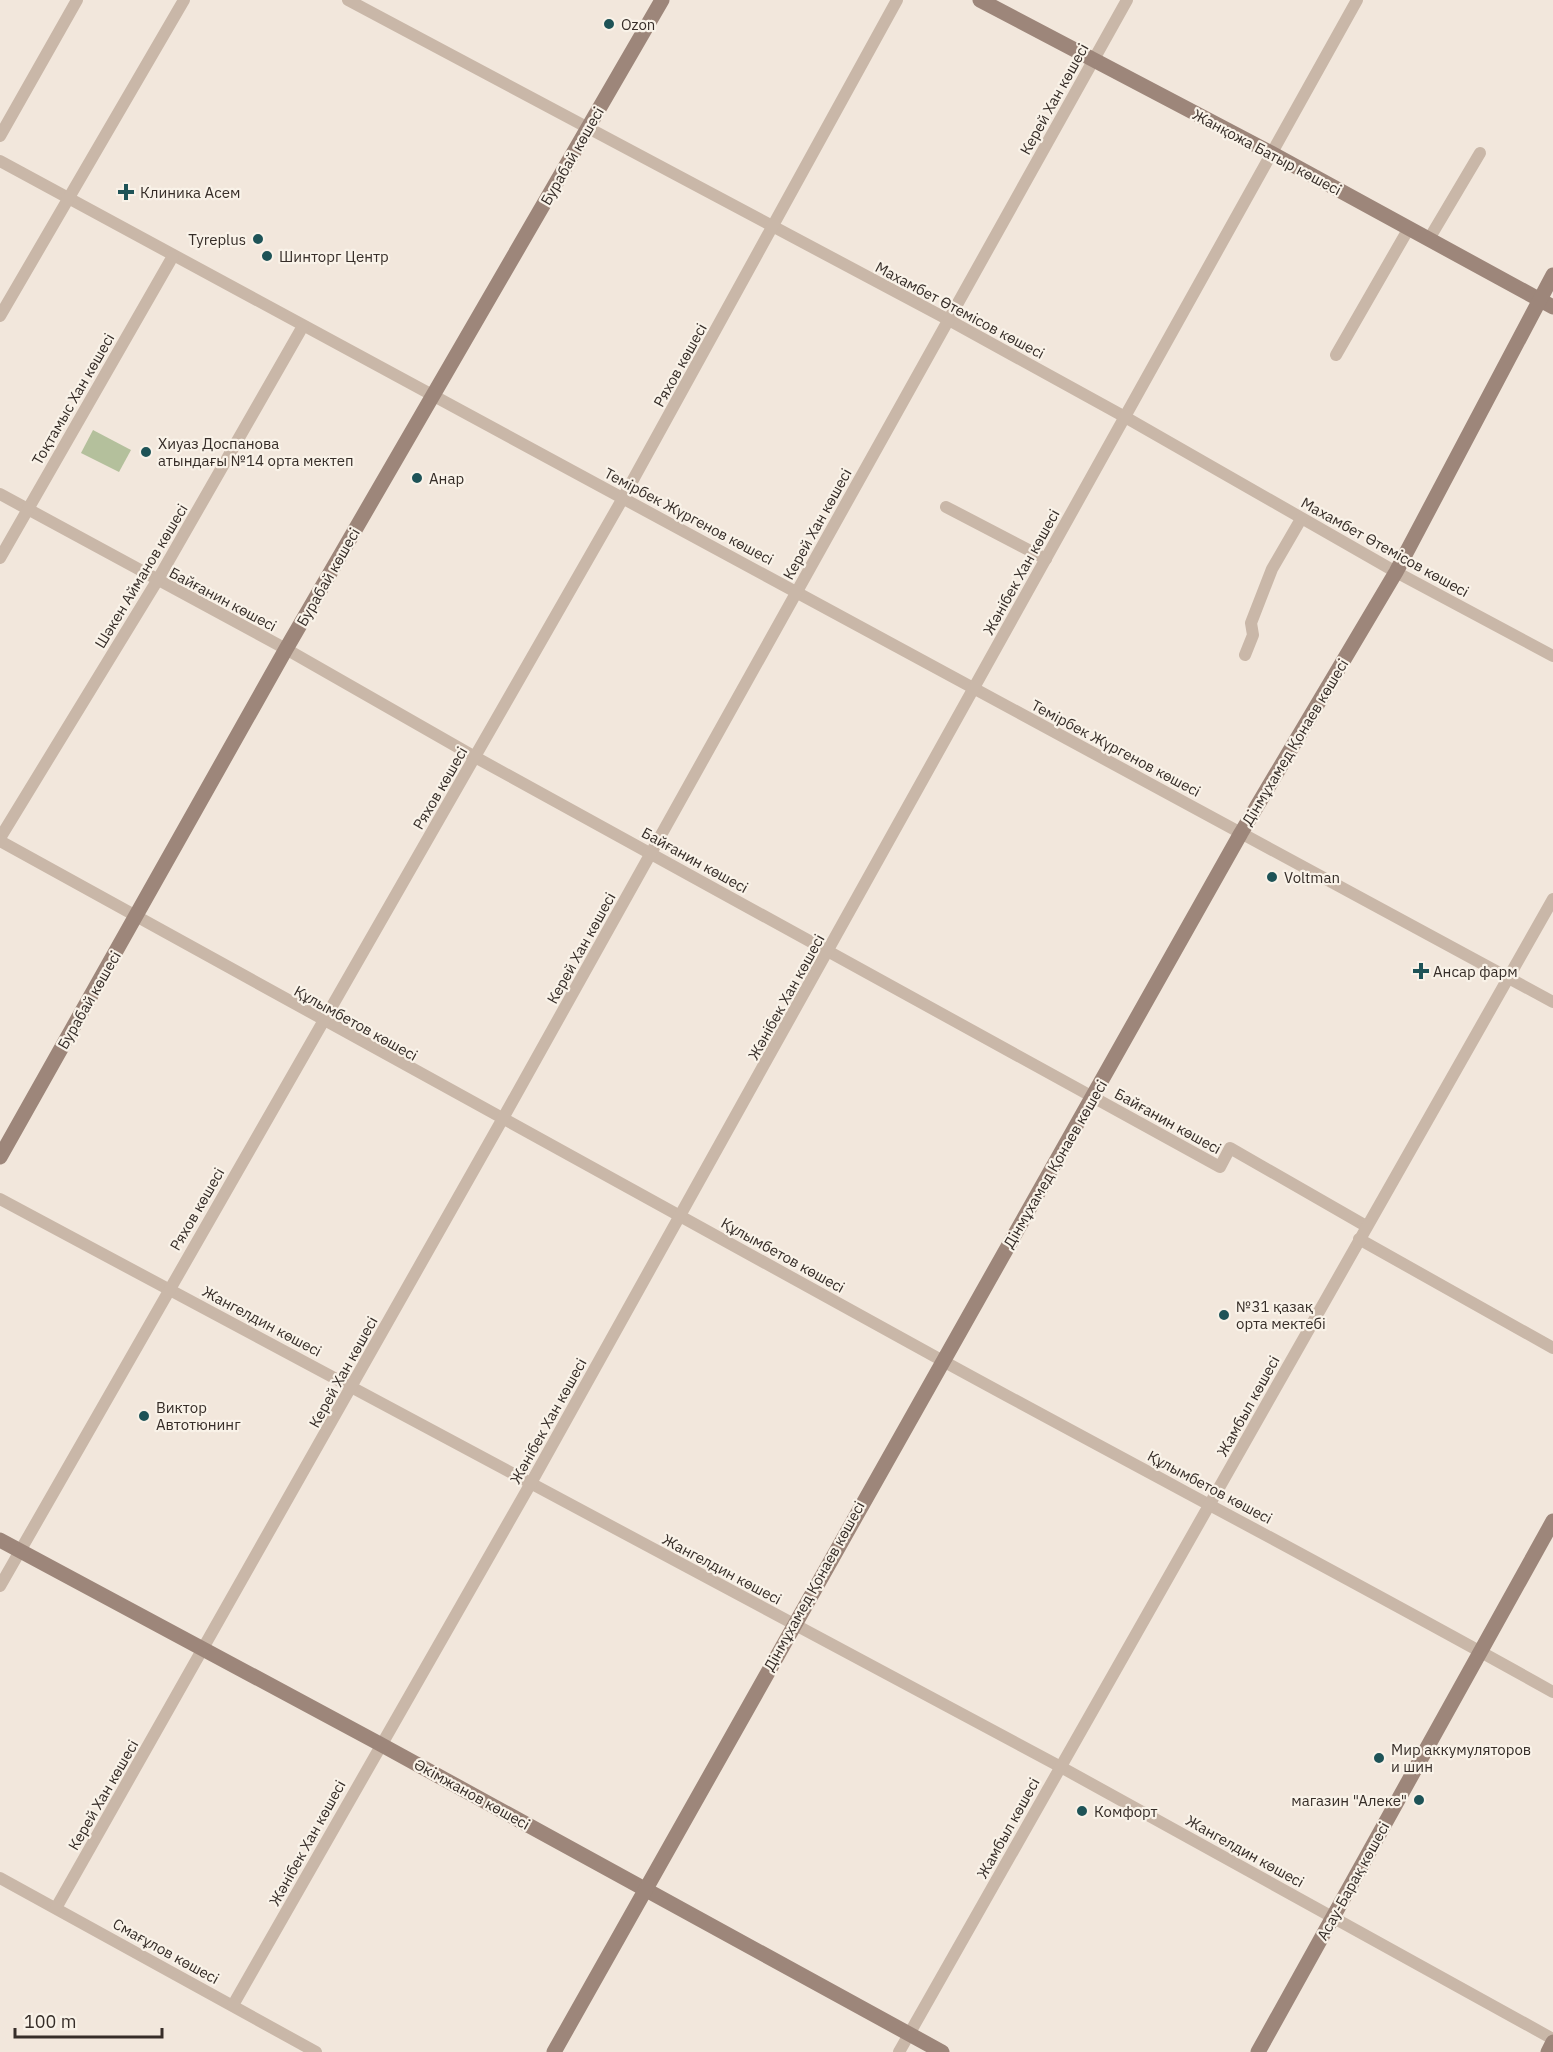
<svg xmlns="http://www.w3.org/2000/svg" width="1553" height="2052" font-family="'IBM Plex Sans',sans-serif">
<rect width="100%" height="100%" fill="#f2e7dc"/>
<!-- grass -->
<path fill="#b4c09c" d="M 93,430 L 131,450 L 119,472 L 81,453 Z"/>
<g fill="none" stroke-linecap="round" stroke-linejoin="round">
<!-- street -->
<g stroke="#c9b7a8" stroke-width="12">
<path d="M 348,0 L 947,319 L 1125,417 L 1396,572 L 1553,656"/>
<path d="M 0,136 L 77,0"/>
<path d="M 0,161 L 1553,1002"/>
<path d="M 1429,239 L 1480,153"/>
<path d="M 0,316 L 184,0"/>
<path d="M 1336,355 L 1409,228"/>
<path d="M 0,494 L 286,649 L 475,757 L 1220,1167 L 1230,1148 L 1366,1226"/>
<path d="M 946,507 L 1046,559"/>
<path d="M 0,558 L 173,256"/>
<path d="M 1245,655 L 1253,635 L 1251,623 L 1272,569 L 1301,519"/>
<path d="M 0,838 L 157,581 L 303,326"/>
<path d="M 0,841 C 313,1016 628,1188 943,1361 C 1146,1472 1351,1579 1553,1692"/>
<path d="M 0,1199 L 1059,1766 L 1553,2039"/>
<path d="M 1359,1239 L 1553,1348"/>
<path d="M 0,1586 L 623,498 L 897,0"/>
<path d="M 0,1878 L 316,2052"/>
<path d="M 56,1908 L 502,1120 L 1127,0"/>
<path d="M 233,2005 L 531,1483 L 1357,0"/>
<path d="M 899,2052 L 1553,899"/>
</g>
<!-- secondary -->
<g stroke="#9d867a" stroke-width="15">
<path d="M 980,0 L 1271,153 L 1553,307"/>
<path d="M 0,1157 L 286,649 L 662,0"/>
<path d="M 0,1540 L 380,1744 L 942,2052"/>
<path d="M 554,2052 L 1241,833 L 1396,572 L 1553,275"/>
<path d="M 1258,2052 L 1553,1521"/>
<path d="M 1548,2052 L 1553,2042"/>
</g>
</g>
<!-- markers -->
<g fill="#1e5357" stroke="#f9f2e8" stroke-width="2">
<circle cx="609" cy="24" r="6"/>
<path d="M123 183h6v6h6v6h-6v6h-6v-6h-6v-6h6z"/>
<circle cx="258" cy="239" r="6"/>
<circle cx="267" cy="256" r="6"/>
<circle cx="146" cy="452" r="6"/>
<circle cx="417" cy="478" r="6"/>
<circle cx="1272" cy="877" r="6"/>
<path d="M1418 962h6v6h6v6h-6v6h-6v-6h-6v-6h6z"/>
<circle cx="1224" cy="1315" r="6"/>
<circle cx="144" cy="1416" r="6"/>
<circle cx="1379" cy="1758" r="6"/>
<circle cx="1419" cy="1800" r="6"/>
<circle cx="1082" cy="1811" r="6"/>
</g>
<g text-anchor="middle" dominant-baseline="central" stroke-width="4.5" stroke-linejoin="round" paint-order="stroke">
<!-- poi labels -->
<g font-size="15" fill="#362d28" stroke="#f9f2e8" text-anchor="start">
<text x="621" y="24">Ozon</text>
<text x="140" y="192">Клиника Асем</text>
<text x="246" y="239" text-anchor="end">Tyreplus</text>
<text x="279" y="256">Шинторг Центр</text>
<text x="158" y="443">Хиуаз Доспанова<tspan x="158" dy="17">атындағы №14 орта мектеп</tspan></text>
<text x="429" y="478">Анар</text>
<text x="1284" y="877">Voltman</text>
<text x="1433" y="971">Ансар фарм</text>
<text x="1236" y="1306">№31 қазақ<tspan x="1236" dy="17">орта мектебі</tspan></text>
<text x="156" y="1407">Виктор<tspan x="156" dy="17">Автотюнинг</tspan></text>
<text x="1391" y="1749">Мир аккумуляторов<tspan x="1391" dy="17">и шин</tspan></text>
<text x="1407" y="1800" text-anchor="end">магазин "Алеке"</text>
<text x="1094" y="1811">Комфорт</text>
</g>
<!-- street labels -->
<g font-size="15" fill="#362d28" stroke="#f9f2e8">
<text transform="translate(1054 99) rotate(-61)">Керей Хан көшесі</text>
<text transform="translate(1267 152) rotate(28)">Жанқожа Батыр көшесі</text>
<text transform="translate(572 156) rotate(-60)">Бурабай көшесі</text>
<text transform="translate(960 310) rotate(28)">Махамбет Өтемісов көшесі</text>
<text transform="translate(680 365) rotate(-61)">Ряхов көшесі</text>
<text transform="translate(73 399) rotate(-60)">Тоқтамыс Хан көшесі</text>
<text transform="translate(689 516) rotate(28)">Темірбек Жүргенов көшесі</text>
<text transform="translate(817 524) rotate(-61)">Керей Хан көшесі</text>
<text transform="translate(1385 547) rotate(29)">Махамбет Өтемісов көшесі</text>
<text transform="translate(1021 572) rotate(-61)">Жәнібек Хан көшесі</text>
<text transform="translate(141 576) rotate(-59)">Шәкен Айманов көшесі</text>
<text transform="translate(328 577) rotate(-60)">Бурабай көшесі</text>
<text transform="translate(223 599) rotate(28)">Байғанин көшесі</text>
<text transform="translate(1295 742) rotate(-59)">Дінмұхамед Қонаев көшесі</text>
<text transform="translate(1116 748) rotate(28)">Темірбек Жүргенов көшесі</text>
<text transform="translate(440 788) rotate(-60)">Ряхов көшесі</text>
<text transform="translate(695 860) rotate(29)">Байғанин көшесі</text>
<text transform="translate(581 948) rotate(-61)">Керей Хан көшесі</text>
<text transform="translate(786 997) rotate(-61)">Жәнібек Хан көшесі</text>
<text transform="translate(89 1000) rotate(-60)">Бурабай көшесі</text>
<text transform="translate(356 1023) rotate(29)">Құлымбетов көшесі</text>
<text transform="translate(1168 1121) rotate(29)">Байғанин көшесі</text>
<text transform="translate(1055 1164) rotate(-60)">Дінмұхамед Қонаев көшесі</text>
<text transform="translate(197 1209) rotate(-60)">Ряхов көшесі</text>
<text transform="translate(783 1255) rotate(29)">Құлымбетов көшесі</text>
<text transform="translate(262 1321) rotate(28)">Жангелдин көшесі</text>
<text transform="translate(343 1372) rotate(-61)">Керей Хан көшесі</text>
<text transform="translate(1248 1406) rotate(-61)">Жамбыл көшесі</text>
<text transform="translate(548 1421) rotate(-61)">Жәнібек Хан көшесі</text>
<text transform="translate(1210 1487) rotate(28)">Құлымбетов көшесі</text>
<text transform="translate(722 1569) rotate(28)">Жангелдин көшесі</text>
<text transform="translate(814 1586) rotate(-61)">Дінмұхамед Қонаев көшесі</text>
<text transform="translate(472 1794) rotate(29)">Әкімжанов көшесі</text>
<text transform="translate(103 1795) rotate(-60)">Керей Хан көшесі</text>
<text transform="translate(1008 1828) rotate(-61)">Жамбыл көшесі</text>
<text transform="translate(307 1843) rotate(-61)">Жәнібек Хан көшесі</text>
<text transform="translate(1245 1851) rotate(29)">Жангелдин көшесі</text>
<text transform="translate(1353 1881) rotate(-61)">Асау-Барақ көшесі</text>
<text transform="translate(166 1951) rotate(29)">Смағұлов көшесі</text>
</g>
</g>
<!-- scale -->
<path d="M15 2028v9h147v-9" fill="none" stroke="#362d28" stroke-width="3"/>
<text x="24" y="2028" font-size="18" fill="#362d28" stroke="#f9f2e8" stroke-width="4.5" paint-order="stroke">100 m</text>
</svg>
